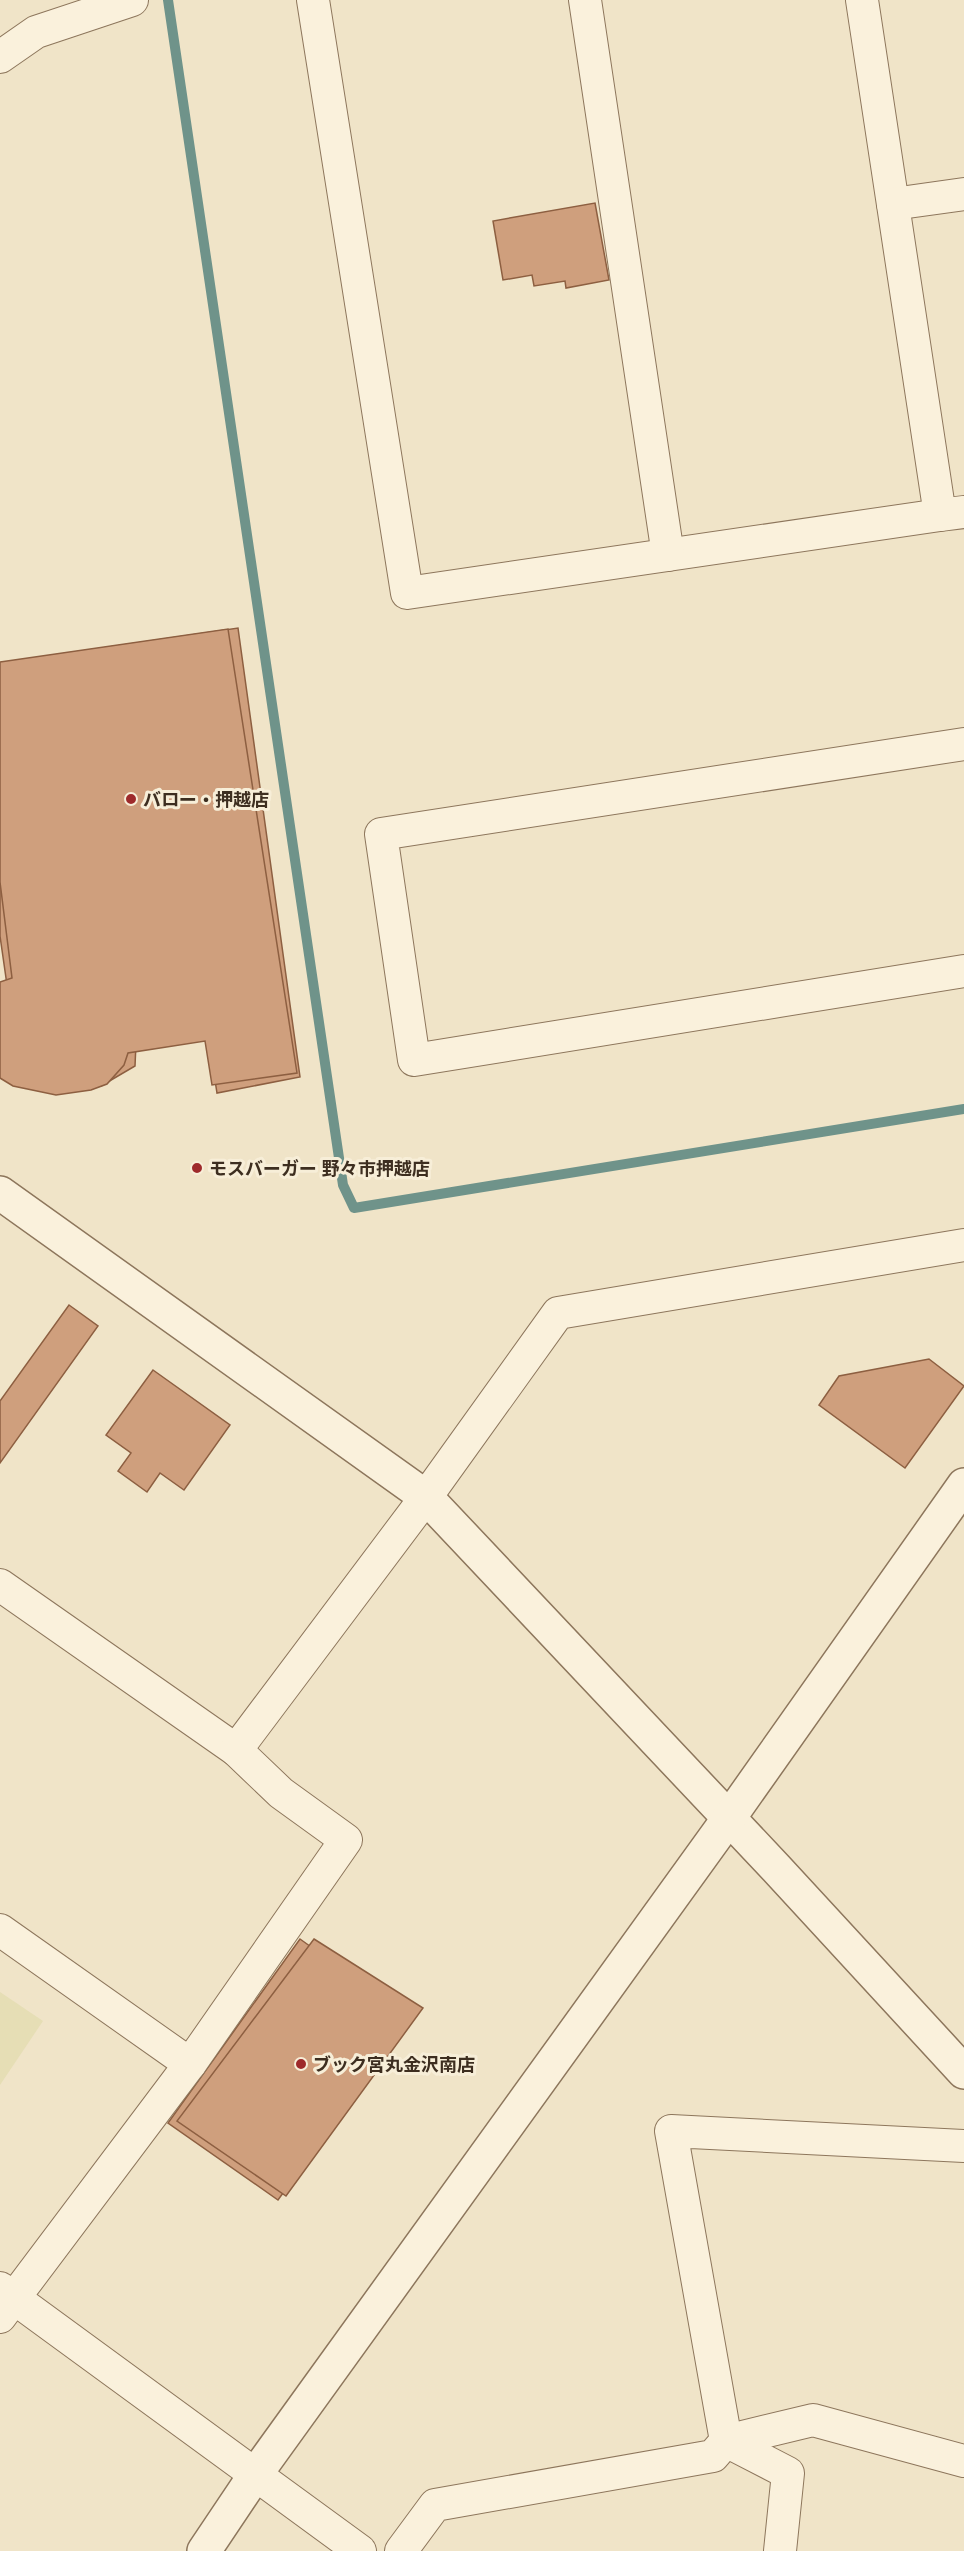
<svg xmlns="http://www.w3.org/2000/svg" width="964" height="2551" font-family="'Noto Serif','Noto Sans JP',serif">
<rect width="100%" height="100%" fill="#f0e4c8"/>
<!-- farmland -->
<path fill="#e6deb5" d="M 0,1992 L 43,2021 L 0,2085 Z"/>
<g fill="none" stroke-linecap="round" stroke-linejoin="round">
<!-- stream -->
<path stroke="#6f938a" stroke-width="10" d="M 168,0 L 343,1185 L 354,1208 L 964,1109"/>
</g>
<!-- building -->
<g fill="#cf9f7d" stroke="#8d5f41" stroke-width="1.5">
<path d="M 595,203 L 609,280 L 566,288 L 565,281 L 534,286 L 532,275 L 503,280 L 493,221 Z"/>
<path d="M 238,628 L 300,1077 L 217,1093 L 208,1035 L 136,1043 L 135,1066 L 101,1086 L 77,1090 L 32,1080 L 0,1053 L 0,992 L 7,985 L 0,936 L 0,663 Z"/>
<path d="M 228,629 L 297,1073 L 212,1085 L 205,1041 L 128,1053 L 124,1065 L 107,1084 L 91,1090 L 56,1095 L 13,1086 L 0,1078 L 0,982 L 12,978 L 0,882 L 0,662 Z"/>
<path d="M 69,1305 L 98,1326 L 0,1463 L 0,1401 Z"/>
<path d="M 929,1359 L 964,1386 L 905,1468 L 819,1405 L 839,1376 Z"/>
<path d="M 153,1370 L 230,1425 L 184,1490 L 160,1473 L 147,1492 L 118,1471 L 131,1453 L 106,1435 Z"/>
<path d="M 300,1939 L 410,2018 L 278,2200 L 168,2123 Z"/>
<path d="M 314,1939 L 423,2008 L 286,2196 L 177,2121 Z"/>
</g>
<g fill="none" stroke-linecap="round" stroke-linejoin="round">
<defs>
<g id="minor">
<path d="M 313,0 L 407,593 L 940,515"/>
<path d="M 585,0 L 668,555"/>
<path d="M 862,0 L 940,515 L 964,512"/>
<path d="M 0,57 L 36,32 L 132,0"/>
<path d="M 893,204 L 964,194"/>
<path d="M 964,744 L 381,834 L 414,1060 L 964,971"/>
<path d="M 0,1585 L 236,1750"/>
<path d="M 0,1930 L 190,2064"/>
<path d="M 0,2288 L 14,2298 L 190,2064 L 346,1840 L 281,1793 L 236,1750 L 426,1497 L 558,1313 L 964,1245"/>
<path d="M 0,2317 L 14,2298 L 360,2551"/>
<path d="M 726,2441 L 813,2420 L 964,2461"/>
<path d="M 726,2441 L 788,2473 L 780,2551"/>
<path d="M 401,2551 L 435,2505 L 713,2456 L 726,2441 L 671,2131 L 964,2146"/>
</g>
<g id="tertiary">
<path d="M 0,1193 L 426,1497 L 776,1868 L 964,2072"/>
<path d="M 204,2551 L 255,2475 L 729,1818 L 964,1485"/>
</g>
</defs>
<!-- minor casing -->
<use href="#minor" stroke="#8d765c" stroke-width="34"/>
<!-- tertiary casing -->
<use href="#tertiary" stroke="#8d765c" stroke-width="36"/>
<!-- minor -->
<use href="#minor" stroke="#faf1dc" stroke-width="32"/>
<!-- tertiary -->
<use href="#tertiary" stroke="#faf1dc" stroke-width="33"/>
</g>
<!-- markers -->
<g fill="#9e2a2b" stroke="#f7eed8" stroke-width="2">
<circle cx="131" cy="799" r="6"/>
<circle cx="197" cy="1168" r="6"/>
<circle cx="301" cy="2064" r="6"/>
</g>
<g text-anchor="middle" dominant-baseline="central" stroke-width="6" stroke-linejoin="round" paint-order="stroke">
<!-- poi labels -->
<g font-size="18" font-weight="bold" fill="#3d2e20" stroke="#f7eed8" text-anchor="start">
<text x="143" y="799">バロー・押越店</text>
<text x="209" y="1168">モスバーガー 野々市押越店</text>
<text x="313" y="2064">ブック宮丸金沢南店</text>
</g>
</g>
</svg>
